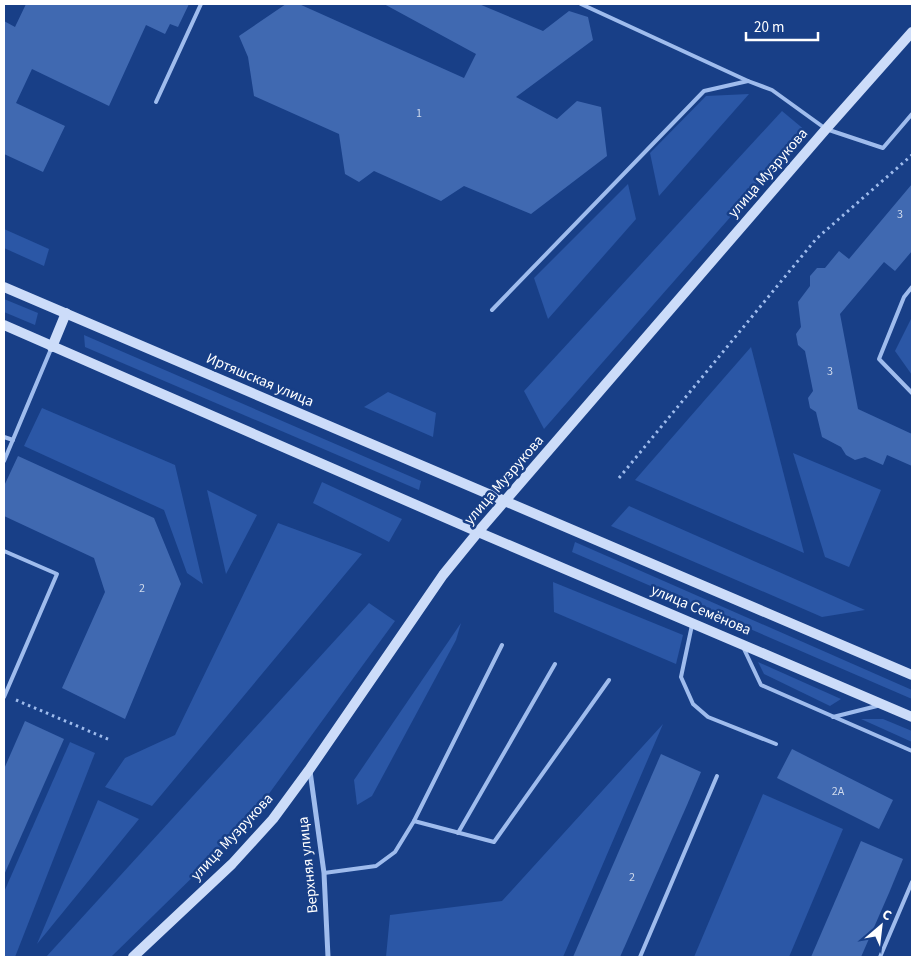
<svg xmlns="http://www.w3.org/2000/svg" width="916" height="961" font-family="'Source Sans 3',sans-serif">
<rect width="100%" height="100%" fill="#183f87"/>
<!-- green -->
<g fill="#2b57a6">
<path d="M 749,94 L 659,196 L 650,153 L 706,96 Z"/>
<path d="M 782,111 L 806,131 L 544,429 L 524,391 Z"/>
<path d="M 628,184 L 636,219 L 548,319 L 534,278 Z"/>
<path d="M 4,229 L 49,249 L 44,266 L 4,248 Z"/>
<path d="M 4,299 L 38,313 L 35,325 L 4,312 Z"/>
<path d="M 912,317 L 912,375 L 895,351 Z"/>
<path d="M 84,335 L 421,481 L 419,490 L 85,347 Z"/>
<path d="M 751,347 L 804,553 L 635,480 Z"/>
<path d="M 388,392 L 436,413 L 433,437 L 364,407 Z"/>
<path d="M 42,408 L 175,465 L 203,584 L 187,573 L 164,510 L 24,446 Z"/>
<path d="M 793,453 L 881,490 L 849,567 L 825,557 Z"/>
<path d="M 322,482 L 402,519 L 389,542 L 313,503 Z"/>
<path d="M 207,490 L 257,515 L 226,574 Z"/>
<path d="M 629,506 L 865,610 L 822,617 L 611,526 Z"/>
<path d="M 278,523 L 362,554 L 152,806 L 105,787 L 125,758 L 175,735 Z"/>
<path d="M 575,542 L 912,690 L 912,699 L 572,552 Z"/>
<path d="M 553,582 L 683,635 L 676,664 L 554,612 Z"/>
<path d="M 369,603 L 395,621 L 260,806 L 205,865 L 111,957 L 46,957 Z"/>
<path d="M 461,623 L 456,640 L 372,796 L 357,805 L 354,780 Z"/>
<path d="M 758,662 L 841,699 L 830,706 L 764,674 Z"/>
<path d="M 861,719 L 883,719 L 912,731 L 912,742 Z"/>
<path d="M 663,724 L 563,957 L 386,957 L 390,915 L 502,901 Z"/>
<path d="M 70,742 L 95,753 L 15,957 L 4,957 L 4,892 Z"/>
<path d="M 763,794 L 843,829 L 789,957 L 694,957 Z"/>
<path d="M 98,800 L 139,819 L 37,944 Z"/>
</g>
<!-- building -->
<g fill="#4069b1">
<path d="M 26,4 L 189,4 L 178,27 L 170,24 L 165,34 L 146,25 L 109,106 L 32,69 L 16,103 L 65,126 L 43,172 L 4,154 L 4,21 L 15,27 Z"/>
<path d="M 286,4 L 299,4 L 464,78 L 476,54 L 384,4 L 479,4 L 543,31 L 569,11 L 588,17 L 593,40 L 516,97 L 557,119 L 577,101 L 601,107 L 607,156 L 531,214 L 464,186 L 441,201 L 374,171 L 359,182 L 345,174 L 339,134 L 254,96 L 248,57 L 239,36 Z"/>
<path d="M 912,184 L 912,251 L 895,271 L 884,262 L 840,314 L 858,409 L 912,434 L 912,466 L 887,455 L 883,465 L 865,457 L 855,460 L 846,455 L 841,447 L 822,437 L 816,412 L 810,408 L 808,398 L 813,391 L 805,351 L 798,345 L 796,334 L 801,327 L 798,302 L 810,286 L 810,276 L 817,268 L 825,268 L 839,251 L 849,259 Z"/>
<path d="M 18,456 L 154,518 L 181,584 L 125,719 L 62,688 L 105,592 L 94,558 L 4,516 L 4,486 Z"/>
<path d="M 25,721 L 64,739 L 4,875 L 4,769 Z"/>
<path d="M 792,749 L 893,800 L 879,829 L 777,778 Z"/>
<path d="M 661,754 L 701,772 L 687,805 L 620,957 L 573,957 Z"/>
<path d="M 861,841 L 903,859 L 889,893 L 861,957 L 811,957 Z"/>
</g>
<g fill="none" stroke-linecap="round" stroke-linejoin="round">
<!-- path -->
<g stroke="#9fbced" stroke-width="3" stroke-dasharray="2.5 4" stroke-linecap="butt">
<path d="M 619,478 L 816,239 L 912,155"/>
<path d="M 16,700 L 110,740"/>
</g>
<!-- lane -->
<g stroke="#9fbced" stroke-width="4">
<path d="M 581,4 L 748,81 L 772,90 L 826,129 L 883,148 L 912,114"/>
<path d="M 156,102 L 201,4"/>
<path d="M 912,287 L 904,297 L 879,359 L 912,393"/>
<path d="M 492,310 L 704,91 L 748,81"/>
<path d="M 4,437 L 13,440"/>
<path d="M 4,461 L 51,349"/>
<path d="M 4,551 L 57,574 L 4,697"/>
<path d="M 692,625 L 681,677 L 693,704 L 708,717 L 776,744"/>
<path d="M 744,649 L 761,685 L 912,751"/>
<path d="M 833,717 L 877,706"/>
<path d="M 414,821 L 494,842 L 609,680"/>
<path d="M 458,833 L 555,664"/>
<path d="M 324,873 L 376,866 L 395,852 L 414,821 L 502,645"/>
<path d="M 640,957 L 717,776"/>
<path d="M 880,957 L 912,882"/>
</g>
<!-- street -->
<path stroke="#9fbced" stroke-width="5" d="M 310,771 L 324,873 L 328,957"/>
<!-- secondary -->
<g stroke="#ccdcf9" stroke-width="10">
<path d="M 4,287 L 912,675"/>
<path d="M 4,325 L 478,532 L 912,717"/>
<path d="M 52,347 L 66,313"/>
<path d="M 133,957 L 232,864 L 273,819 L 309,770 L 443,575 L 478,532 L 826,129 L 912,32"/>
</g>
</g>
<g text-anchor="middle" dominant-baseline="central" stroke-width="5" stroke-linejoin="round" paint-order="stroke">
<!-- number labels -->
<g font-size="12" fill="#cfdaec">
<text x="419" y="113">1</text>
<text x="900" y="214">3</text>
<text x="830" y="371">3</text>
<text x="142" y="588">2</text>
<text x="838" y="791">2А</text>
<text x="632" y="877">2</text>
</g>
<!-- street labels -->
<g font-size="15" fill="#fff" stroke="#183f87">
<text transform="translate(768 173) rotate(-49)">улица Музрукова</text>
<text transform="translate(260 380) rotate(23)">Иртяшская улица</text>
<text transform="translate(504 480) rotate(-49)">улица Музрукова</text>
<text transform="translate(701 610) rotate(23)">улица Семёнова</text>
<text transform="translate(232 837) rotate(-47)">улица Музрукова</text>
<text transform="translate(308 865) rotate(-96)">Верхняя улица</text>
</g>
</g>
<!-- border -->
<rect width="916" height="961" fill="none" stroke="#ffffff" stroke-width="10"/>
<!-- north arrow -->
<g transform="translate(881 926) rotate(28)" stroke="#183f87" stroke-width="4" paint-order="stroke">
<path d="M0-4L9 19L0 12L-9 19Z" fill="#ffffff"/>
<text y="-8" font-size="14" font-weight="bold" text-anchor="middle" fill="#ffffff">С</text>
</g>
<!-- scale -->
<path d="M746 32v8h72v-8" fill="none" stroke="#ffffff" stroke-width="2.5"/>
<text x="754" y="32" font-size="15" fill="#ffffff" stroke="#183f87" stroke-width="4" paint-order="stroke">20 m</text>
</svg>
